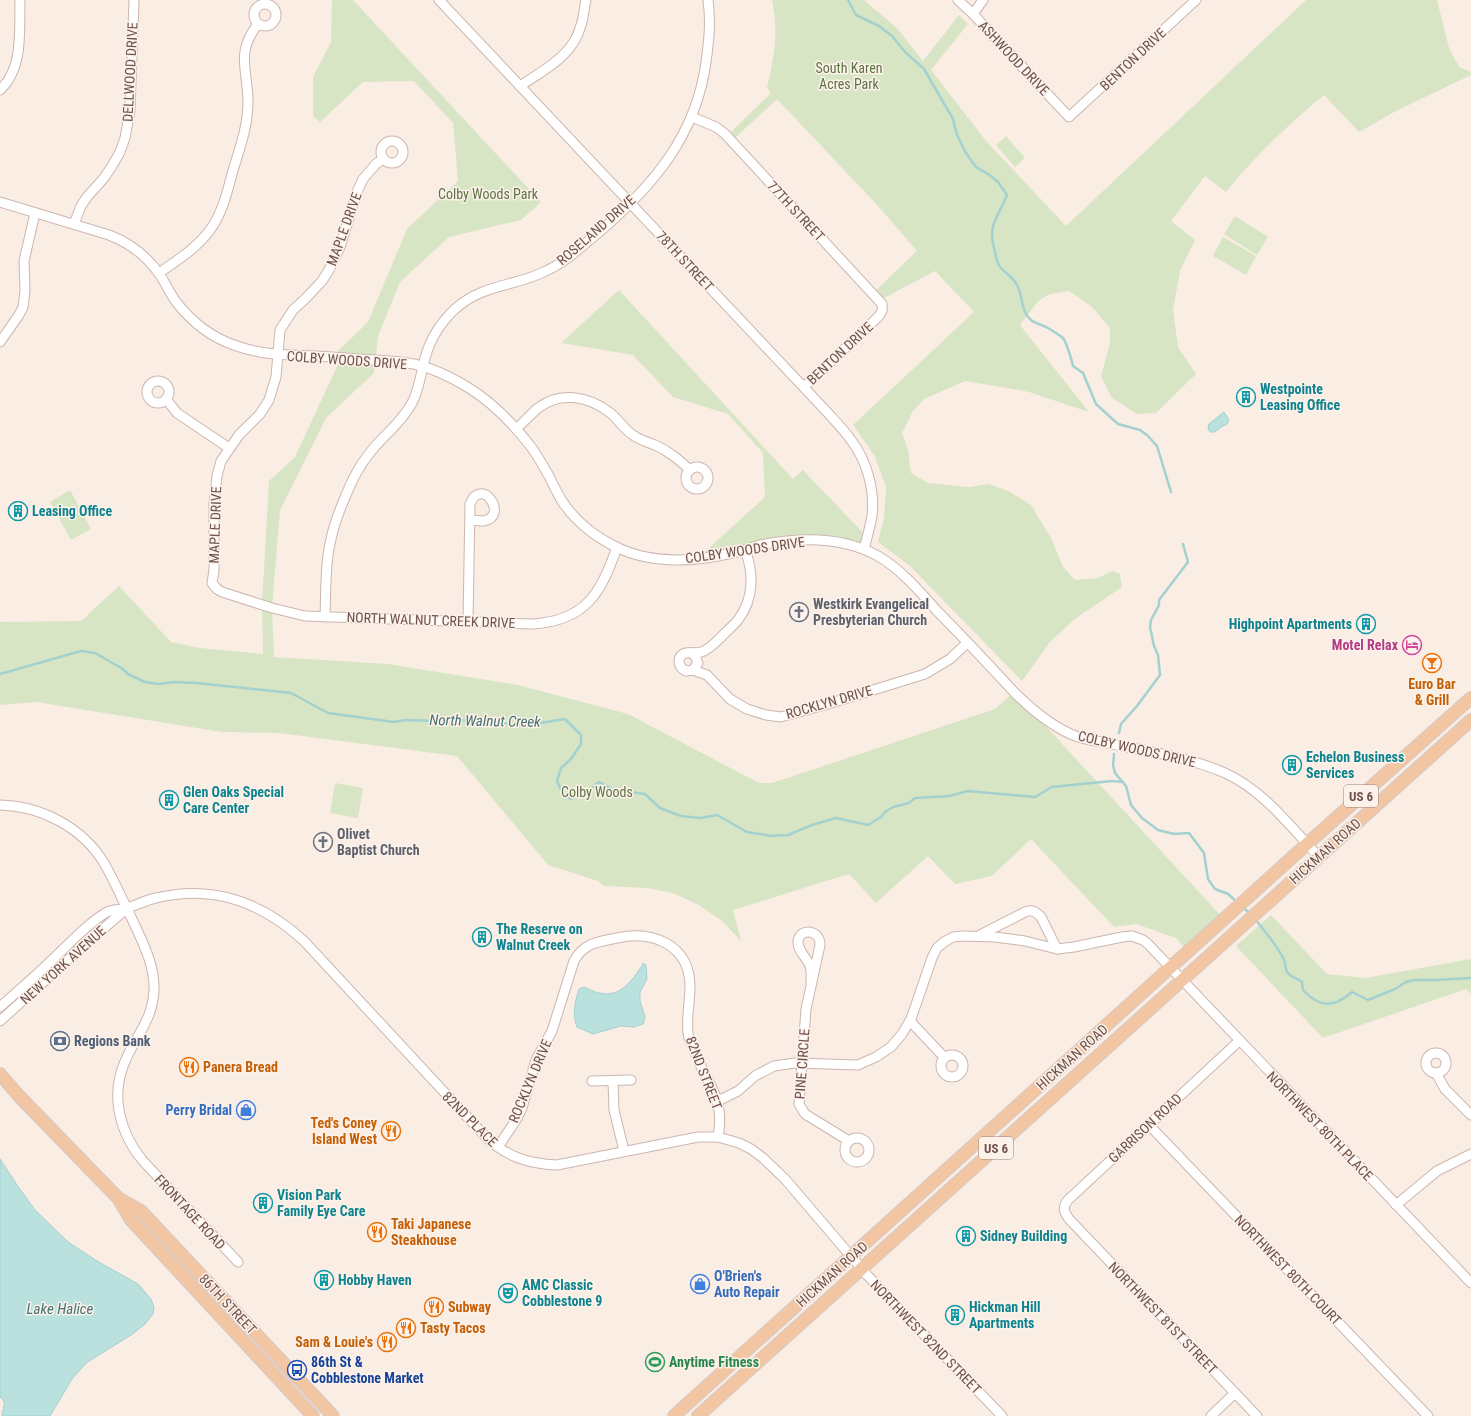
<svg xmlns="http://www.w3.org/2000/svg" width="1471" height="1416" font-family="'Roboto Condensed',sans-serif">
<rect width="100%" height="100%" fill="#faede4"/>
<!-- green -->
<g fill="#d8e5c5">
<path d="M 332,0 L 353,0 L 541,202 L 521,220 L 449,237 L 400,282 L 378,336 L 374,373 L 326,418 L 280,510 L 272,608 L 274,657 L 388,664 L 518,685 L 628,714 L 759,783 L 772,783 L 995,709 L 1014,692 L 1224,919 L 1189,952 L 1176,938 L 1136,924 L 1114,927 L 1031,839 L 992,876 L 955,884 L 928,856 L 876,903 L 849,874 L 733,910 L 741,941 L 722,921 L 699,905 L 673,893 L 647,888 L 604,886 L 598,881 L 548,865 L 457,756 L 279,733 L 222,732 L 36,702 L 0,705 L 0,622 L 81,621 L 119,586 L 171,642 L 200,648 L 263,654 L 262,605 L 269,481 L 295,457 L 341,358 L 332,357 L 368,322 L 407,229 L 458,181 L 453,123 L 414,81 L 363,82 L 320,122 L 313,116 L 313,77 L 331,42 Z"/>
<path d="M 772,0 L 864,0 L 897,28 L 923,61 L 959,15 L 968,24 L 931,70 L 987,142 L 1066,226 L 1306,0 L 1437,0 L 1449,48 L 1459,67 L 1471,72 L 1471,75 L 1396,111 L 1359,132 L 1324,95 C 1288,125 1255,156 1226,192 L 1205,176 L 1171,221 L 1195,240 L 1180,271 L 1173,310 L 1178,347 L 1196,374 L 1156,413 L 1137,414 L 1112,398 L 1101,376 L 1110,343 L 1110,328 L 1091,306 L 1069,291 L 1050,294 L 1038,301 L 1020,325 L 1089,412 L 1029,392 L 965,381 L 924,399 L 913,411 L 902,433 L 908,450 L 911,473 L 928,483 L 969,487 L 989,484 L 1008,491 L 1031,505 L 1051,538 L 1063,567 L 1075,580 L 1097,578 L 1113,571 L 1120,574 L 1122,587 L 1076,618 L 1050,642 L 1022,681 L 910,566 L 878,542 L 884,518 L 886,487 L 874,455 L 853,425 L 974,312 L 935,271 L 884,298 L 876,290 L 917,251 L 878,206 L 777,99 L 735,138 L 730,133 L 771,93 L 767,88 C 774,56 779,33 772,0 Z"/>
<path d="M 1006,136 L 1025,158 L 1015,167 L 996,145 Z"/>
<path d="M 1235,216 L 1268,237 L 1257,255 L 1224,234 Z"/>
<path d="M 1223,237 L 1256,256 L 1246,275 L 1213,256 Z"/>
<path d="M 619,290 L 793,479 L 803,470 L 867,537 L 864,549 L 796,540 L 697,559 L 765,497 L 763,453 L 728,414 L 673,397 L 633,355 L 561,343 Z"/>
<path d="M 70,490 L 91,529 L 71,540 L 50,502 Z"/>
<path d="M 335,783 L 363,788 L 358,818 L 330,813 Z"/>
<path d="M 1271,915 L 1327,974 L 1365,978 L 1471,959 L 1471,994 L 1466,989 L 1323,1038 L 1236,946 Z"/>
</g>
<!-- water -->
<g fill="#bbe1df" stroke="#a3d1cf">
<path d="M 1224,412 L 1229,420 L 1227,424 L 1221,427 L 1215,432 L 1210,432 L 1208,428 L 1209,424 Z"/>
<path d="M 643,963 L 646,965 L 647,979 L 640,992 L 640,1001 L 645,1017 L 643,1024 L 634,1027 L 621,1026 L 593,1034 L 577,1027 C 572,1016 575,1001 579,989 L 584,987 C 589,989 594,992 599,993 C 621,998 631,981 642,966 Z"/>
<path d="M 0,1159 L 19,1188 L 35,1210 L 68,1242 L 97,1261 L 138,1284 L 151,1299 L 154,1308 L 153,1314 L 145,1324 L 131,1335 L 86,1363 L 72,1379 L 50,1416 L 2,1416 C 2,1409 8,1402 0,1397 Z"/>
</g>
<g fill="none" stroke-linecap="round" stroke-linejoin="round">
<!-- stream -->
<g stroke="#a3d1cf" stroke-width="2.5">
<path d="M 848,0 L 856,15 L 879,26 L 892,36 L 905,52 L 924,69 L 953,119 L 957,135 L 966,153 L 976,167 L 988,174 L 998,182 L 1007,195 C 997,220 987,224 995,252 C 996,257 997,263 1000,267 C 1006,274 1014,277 1018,287 C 1023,298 1021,312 1031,320 C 1036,324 1043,325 1048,328 C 1050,329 1062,337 1063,338 C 1066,341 1072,361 1073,366 L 1083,373 L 1096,404 L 1118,424 L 1140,430 L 1147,435 L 1157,446 L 1171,492"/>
<path d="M 0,674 L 81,651 L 95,653 L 123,669 L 128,674 L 145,682 L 159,684 L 174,682 L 196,683 L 291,693 L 328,713 L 394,722 L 406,720 L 435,721 L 447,719 L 528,725 L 565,719 L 581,735 L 581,744 L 571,759 L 561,768 L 557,781 L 562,792 L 571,799 L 591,789 L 599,782 L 614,790 L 645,794 L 660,808 L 681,816 L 700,818 L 717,815 L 747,832 L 771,836 L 788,835 L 812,825 L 836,818 L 868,825 L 881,817 L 885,812 L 893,807 L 909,803 L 915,798 L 949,796 L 968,791 L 1035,797 L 1052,787 L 1112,781 L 1123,782"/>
<path d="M 1119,733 L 1121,724 L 1137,706 L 1160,675 L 1158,655 L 1154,646 L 1150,627 L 1151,620 L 1159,605 L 1159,600 L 1188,562 L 1183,544"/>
<path d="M 1114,754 L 1113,765 L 1115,773 L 1126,786 L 1131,805 L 1142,818 L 1158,830 L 1174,834 L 1189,833 L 1204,853 L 1208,879 L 1215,889 L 1228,894 L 1237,902"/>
<path d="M 1242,907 L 1251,914"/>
<path d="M 1255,919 C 1264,930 1279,948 1284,960 C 1286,964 1285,969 1287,972 C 1291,978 1298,978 1302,982 L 1303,990 C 1320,1008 1334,1008 1352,992 L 1368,1000 L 1395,989 L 1406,982 L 1414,980 L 1435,980 L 1471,978"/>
</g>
<defs>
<g id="minor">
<path d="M 439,0 L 827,412 C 835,421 844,430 851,440 C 867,461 875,490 872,516 C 870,527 867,538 864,549"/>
<path d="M 958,0 L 973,14 L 1069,117 L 1196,0"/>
<circle cx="265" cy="15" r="11"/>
<path d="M 973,14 L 983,0"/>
<path d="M 520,86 C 544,70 574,55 581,25 C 584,17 584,8 586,0"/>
<path d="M 0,90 C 24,68 19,30 20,0"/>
<path d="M 692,117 L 716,127 L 725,134 L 882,304 C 883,310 882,313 877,318 L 804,387"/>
<circle cx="392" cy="152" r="11"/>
<path d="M 383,159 L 376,164 L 363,179 L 357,192 L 340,247 L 329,270 L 322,281 L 306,298 L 293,310 L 280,330 L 276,377 L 269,400 L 260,414 L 239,435 L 221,461 L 217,476 L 214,504 L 214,570 L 212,583 L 217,589 L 222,592 L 272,608 L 305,616 L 532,624 C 585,621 601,594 617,547"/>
<path d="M 0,202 L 109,235 C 130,243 147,256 160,275 C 166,284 170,294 177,303 C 192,322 211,337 234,345 C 260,355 287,355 315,356 C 335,357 355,359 375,360 C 386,361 397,361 408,363 C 428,366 451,377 469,388 C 493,403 515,426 532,448 C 538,457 544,467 549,476 C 553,484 557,493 562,501 C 575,521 594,536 616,547 C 651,564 691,562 728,554 C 739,552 750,548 760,545 C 800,537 842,536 878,556 C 902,570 920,592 938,612 C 964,638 989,665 1014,692 C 1032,710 1053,728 1078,737 C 1087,740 1098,741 1107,743 C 1146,751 1189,757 1225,773 C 1263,790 1291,827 1319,857"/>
<path d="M 74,224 L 81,206 L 87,197 L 104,178 L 112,166 L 120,152 L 125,138 L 130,110 L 134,0"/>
<path d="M 159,273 C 176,261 197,248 210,230 C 222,214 227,193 232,174 C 239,150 248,127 248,102 C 248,70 235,53 258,24"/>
<path d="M 0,342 L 19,315 L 23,307 L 25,291 L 24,261 L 35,213"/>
<circle cx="158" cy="392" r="11"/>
<path d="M 166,399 L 177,413 L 229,448"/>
<path d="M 516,429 C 524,422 531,414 538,408 C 560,391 588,396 609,412 C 618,418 623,429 633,435 C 639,440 648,442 655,445 C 669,451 679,460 690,470"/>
<circle cx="697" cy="478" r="11"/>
<path d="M 325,617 C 326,591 325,564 331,539 C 334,524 340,509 346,495 C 352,480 359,466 369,454 C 383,435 400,425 412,403 C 419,390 421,373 425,358 C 430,340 441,322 455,309 C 484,283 516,287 548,270 C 567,261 582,246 598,233 C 653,186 696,136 706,62 C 709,40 711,22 708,0"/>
<path d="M 468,622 L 470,504 C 482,475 510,517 483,521 C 479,521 474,520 470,520"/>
<path d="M 691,653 L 695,656 L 698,663 L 693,670 L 686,671 C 679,668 676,659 683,654 C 689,651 696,654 701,652 C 709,650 717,641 723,635 C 728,630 734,625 738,620 C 754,599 754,573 745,550"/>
<path d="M 693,670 L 707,675 L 730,699 L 747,709 L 766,715 L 781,717 L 828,704 L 925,674 L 950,659 L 967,643"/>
<path d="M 0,805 C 41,806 82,827 104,863 C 114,880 122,899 131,917 C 142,941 155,964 154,991 C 152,1020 138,1033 127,1057 C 109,1093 119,1132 143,1161 L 238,1262"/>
<path d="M 980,935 L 1025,912 C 1032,909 1036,912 1041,917 L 1057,949"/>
<path d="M 811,985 C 811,979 812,972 810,966 C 807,958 797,950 798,941 C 801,927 820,930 820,945 L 806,1009 L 799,1104 L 805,1114 L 849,1141"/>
<path d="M 0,1007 C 18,991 37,975 54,958 C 71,942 87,924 107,912 C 113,909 121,910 127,908 C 137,905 146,900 156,898 C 213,884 263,903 304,941 L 483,1134 C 504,1156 528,1164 557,1165 L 698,1137 L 718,1137 L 739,1143 L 751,1149 L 763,1158 L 785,1179 L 867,1275 L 1002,1416"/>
<path d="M 0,1021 L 79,950 L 127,908"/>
<path d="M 910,1021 L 944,1057"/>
<path d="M 1239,1041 L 1068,1200 C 1062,1207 1064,1212 1069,1219 L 1257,1416"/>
<circle cx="1436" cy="1063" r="10"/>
<circle cx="952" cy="1066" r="11"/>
<path d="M 1436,1073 L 1445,1089 L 1471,1115"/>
<path d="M 592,1081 L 631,1080"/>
<path d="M 613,1081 L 614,1110 L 624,1151"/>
<path d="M 718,1101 L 738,1091 L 755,1076 L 774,1066 L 795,1063 L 858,1065 L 876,1057 L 891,1047 L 902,1034 L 911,1019 L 932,958 L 937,948 L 944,942 L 953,937 L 963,936 L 995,937 L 1025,941 L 1057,949 L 1074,947 L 1122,937 L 1132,936 L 1143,940 L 1148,944 L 1471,1283"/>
<path d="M 1149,1125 L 1428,1416"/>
<circle cx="857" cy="1150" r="12"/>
<path d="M 498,1147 L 516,1120 L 522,1108 L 536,1060 L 552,1031 L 574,961 C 584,943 597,942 617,938 C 653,930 690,945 690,987 C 690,1002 685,1025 689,1038 C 690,1041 692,1044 693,1046 C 704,1083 726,1094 718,1137"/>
<path d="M 1396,1205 L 1437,1171 L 1471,1154"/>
<path d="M 1211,1416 L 1235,1393"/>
</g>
<g id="major">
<path d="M 0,1074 L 19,1096 L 118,1198 L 131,1220 L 313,1416"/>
<path d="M 118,1198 L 141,1211 L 333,1416"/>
<path d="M 674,1416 L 1307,844 L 1471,698"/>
<path d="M 698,1416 L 1471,720"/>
</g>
</defs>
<!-- minor casing -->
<use href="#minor" stroke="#ccb6af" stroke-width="11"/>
<!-- major casing -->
<use href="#major" stroke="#d4cbca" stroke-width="14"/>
<!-- minor -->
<use href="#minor" stroke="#fff" stroke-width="9"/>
<!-- major -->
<use href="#major" stroke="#f2c5a3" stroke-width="12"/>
</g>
<!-- icons -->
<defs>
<symbol id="building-ring" viewBox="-11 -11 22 22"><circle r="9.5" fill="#fdf2ea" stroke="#0f9aa8" stroke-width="1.5"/><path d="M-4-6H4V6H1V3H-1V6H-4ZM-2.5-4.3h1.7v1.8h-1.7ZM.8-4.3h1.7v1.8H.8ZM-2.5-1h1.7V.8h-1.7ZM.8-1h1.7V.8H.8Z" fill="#0f9aa8"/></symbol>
<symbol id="church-ring" viewBox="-11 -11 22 22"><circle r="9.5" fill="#fdf2ea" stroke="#6b7280" stroke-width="1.5"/><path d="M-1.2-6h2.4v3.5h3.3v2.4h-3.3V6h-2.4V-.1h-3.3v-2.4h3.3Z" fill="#6b7280"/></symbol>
<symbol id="hotel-ring" viewBox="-11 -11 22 22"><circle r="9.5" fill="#fdf2ea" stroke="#d1479c" stroke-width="1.5"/><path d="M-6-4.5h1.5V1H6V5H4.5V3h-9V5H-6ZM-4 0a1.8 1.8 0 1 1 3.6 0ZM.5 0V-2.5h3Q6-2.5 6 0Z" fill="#d1479c"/></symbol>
<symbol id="bar-ring" viewBox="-11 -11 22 22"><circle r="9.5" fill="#fdf2ea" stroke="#e8710a" stroke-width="1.5"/><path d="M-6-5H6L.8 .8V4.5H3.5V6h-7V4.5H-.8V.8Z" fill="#e8710a"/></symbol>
<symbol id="bank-ring" viewBox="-11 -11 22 22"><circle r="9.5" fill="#fdf2ea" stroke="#5c6f8a" stroke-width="1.5"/><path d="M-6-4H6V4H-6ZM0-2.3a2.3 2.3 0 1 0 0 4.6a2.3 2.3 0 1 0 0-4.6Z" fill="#5c6f8a"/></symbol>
<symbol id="restaurant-ring" viewBox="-11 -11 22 22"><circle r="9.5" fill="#fdf2ea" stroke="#e8710a" stroke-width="1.5"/><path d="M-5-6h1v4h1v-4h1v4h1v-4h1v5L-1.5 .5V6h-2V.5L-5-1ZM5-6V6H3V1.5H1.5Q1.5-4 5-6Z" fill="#e8710a"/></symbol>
<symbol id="shop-ring" viewBox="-11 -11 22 22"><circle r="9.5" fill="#fdf2ea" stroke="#3f7fe0" stroke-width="1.5"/><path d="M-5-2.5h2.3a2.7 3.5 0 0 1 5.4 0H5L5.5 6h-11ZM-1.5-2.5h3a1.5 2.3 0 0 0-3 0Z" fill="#3f7fe0"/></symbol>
<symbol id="theatre-ring" viewBox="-11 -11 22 22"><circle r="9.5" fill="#fdf2ea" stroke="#0f9aa8" stroke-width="1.5"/><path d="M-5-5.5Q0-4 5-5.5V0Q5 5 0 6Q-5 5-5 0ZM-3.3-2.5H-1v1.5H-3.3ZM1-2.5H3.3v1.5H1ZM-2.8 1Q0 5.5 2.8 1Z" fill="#0f9aa8"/></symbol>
<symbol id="stadium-ring" viewBox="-11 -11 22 22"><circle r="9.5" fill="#fdf2ea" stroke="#2e9e5b" stroke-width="1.5"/><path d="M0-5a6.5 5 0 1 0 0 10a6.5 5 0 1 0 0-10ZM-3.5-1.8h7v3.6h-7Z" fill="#2e9e5b"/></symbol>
<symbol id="bus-ring" viewBox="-11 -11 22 22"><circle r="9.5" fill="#fdf2ea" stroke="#1a4fb4" stroke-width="1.5"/><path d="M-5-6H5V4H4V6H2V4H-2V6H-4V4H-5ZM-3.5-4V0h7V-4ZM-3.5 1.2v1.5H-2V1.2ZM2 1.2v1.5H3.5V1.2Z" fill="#1a4fb4"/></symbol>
</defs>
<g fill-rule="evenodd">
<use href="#building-ring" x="1235" y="386" width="22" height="22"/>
<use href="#building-ring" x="7" y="500" width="22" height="22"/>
<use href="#church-ring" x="788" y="601" width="22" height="22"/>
<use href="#building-ring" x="1355" y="613" width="22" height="22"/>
<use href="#hotel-ring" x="1401" y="634" width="22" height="22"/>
<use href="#bar-ring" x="1421" y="652" width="22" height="22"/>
<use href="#building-ring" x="1281" y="754" width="22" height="22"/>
<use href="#building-ring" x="158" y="789" width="22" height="22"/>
<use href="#church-ring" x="312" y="831" width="22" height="22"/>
<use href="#building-ring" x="471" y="926" width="22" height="22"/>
<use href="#bank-ring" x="49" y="1030" width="22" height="22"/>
<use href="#restaurant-ring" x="178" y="1056" width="22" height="22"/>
<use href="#shop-ring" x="235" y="1099" width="22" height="22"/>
<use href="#restaurant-ring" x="380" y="1120" width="22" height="22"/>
<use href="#building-ring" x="252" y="1192" width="22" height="22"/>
<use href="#restaurant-ring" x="366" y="1221" width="22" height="22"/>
<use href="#building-ring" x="955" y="1225" width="22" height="22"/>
<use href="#building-ring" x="313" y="1269" width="22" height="22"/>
<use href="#shop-ring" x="689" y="1273" width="22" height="22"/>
<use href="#theatre-ring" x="497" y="1282" width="22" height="22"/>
<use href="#restaurant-ring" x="423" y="1296" width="22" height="22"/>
<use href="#building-ring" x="944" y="1304" width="22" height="22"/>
<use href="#restaurant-ring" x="395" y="1317" width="22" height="22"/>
<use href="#restaurant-ring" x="376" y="1331" width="22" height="22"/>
<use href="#stadium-ring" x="644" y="1351" width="22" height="22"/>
<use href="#bus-ring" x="286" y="1359" width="22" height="22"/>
</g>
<g text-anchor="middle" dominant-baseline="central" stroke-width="3" stroke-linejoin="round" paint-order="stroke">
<!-- shield labels -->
<g fill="#fdf2ea" stroke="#9a827c" stroke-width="1">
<rect x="1344" y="785" width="34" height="22" rx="3"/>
<rect x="979" y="1137" width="34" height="22" rx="3"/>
</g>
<g font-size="13" font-weight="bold" fill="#6f524d">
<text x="1361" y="796">US 6</text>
<text x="996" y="1148">US 6</text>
</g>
<!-- street labels -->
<g font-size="14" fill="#6f524d" stroke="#fdf2ea">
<text transform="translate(1014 58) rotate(47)">ASHWOOD DRIVE</text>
<text transform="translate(1133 59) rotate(-43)">BENTON DRIVE</text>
<text transform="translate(130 72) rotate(-87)">DELLWOOD DRIVE</text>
<text transform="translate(796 211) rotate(47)">77TH STREET</text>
<text transform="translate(344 229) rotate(-70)">MAPLE DRIVE</text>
<text transform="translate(596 230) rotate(-41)">ROSELAND DRIVE</text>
<text transform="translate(685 261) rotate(47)">78TH STREET</text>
<text transform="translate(840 353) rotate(-43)">BENTON DRIVE</text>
<text transform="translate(347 360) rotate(4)">COLBY WOODS DRIVE</text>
<text transform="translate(215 525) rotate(-88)">MAPLE DRIVE</text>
<text transform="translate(745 550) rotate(-8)">COLBY WOODS DRIVE</text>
<text transform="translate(431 620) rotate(2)">NORTH WALNUT CREEK DRIVE</text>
<text transform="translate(829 702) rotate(-16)">ROCKLYN DRIVE</text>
<text transform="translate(1137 749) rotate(13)">COLBY WOODS DRIVE</text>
<text transform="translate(1325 851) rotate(-42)">HICKMAN ROAD</text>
<text transform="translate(63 965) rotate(-42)">NEW YORK AVENUE</text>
<text transform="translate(1072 1057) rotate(-42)">HICKMAN ROAD</text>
<text transform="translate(802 1064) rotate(-86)">PINE CIRCLE</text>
<text transform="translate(704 1073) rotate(69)">82ND STREET</text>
<text transform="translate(530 1081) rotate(-67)">ROCKLYN DRIVE</text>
<text transform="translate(470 1119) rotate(45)">82ND PLACE</text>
<text transform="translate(1320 1126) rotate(46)">NORTHWEST 80TH PLACE</text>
<text transform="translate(1145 1128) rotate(-43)">GARRISON ROAD</text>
<text transform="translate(190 1212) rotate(47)">FRONTAGE ROAD</text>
<text transform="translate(1288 1270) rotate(46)">NORTHWEST 80TH COURT</text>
<text transform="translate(832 1274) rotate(-42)">HICKMAN ROAD</text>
<text transform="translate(228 1304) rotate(47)">86TH STREET</text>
<text transform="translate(1163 1318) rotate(46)">NORTHWEST 81ST STREET</text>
<text transform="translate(926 1337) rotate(46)">NORTHWEST 82ND STREET</text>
</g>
<!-- park labels -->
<g font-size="14" fill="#5d7446" stroke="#fdf2ea">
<text x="849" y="68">South Karen<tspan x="849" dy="16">Acres Park</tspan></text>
<text x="488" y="194">Colby Woods Park</text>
<text x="597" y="792">Colby Woods</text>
</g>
<!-- culture labels -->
<g font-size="14" font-weight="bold" fill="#0d838f" stroke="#fdf2ea" text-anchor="start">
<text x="1260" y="389">Westpointe<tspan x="1260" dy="16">Leasing Office</tspan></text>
<text x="32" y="511">Leasing Office</text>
<text x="1352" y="624" text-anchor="end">Highpoint Apartments</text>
<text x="1306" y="757">Echelon Business<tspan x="1306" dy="16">Services</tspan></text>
<text x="183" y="792">Glen Oaks Special<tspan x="183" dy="16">Care Center</tspan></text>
<text x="496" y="929">The Reserve on<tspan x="496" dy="16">Walnut Creek</tspan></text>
<text x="277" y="1195">Vision Park<tspan x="277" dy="16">Family Eye Care</tspan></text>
<text x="980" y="1236">Sidney Building</text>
<text x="338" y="1280">Hobby Haven</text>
<text x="522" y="1285">AMC Classic<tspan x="522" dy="16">Cobblestone 9</tspan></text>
<text x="969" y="1307">Hickman Hill<tspan x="969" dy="16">Apartments</tspan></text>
</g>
<!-- worship labels -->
<g font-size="14" font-weight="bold" fill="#5b616d" stroke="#fdf2ea" text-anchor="start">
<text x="813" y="604">Westkirk Evangelical<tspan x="813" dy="16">Presbyterian Church</tspan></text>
<text x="337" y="834">Olivet<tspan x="337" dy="16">Baptist Church</tspan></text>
</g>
<!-- hotel labels -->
<g font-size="14" font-weight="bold" fill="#b23c85" stroke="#fdf2ea" text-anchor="end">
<text x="1398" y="645">Motel Relax</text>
</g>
<!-- food labels -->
<g font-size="14" font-weight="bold" fill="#c56008" stroke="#fdf2ea" text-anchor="start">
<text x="1432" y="684" text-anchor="middle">Euro Bar<tspan x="1432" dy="16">&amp; Grill</tspan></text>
<text x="203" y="1067">Panera Bread</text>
<text x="377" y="1123" text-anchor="end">Ted's Coney<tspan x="377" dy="16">Island West</tspan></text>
<text x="391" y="1224">Taki Japanese<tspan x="391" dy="16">Steakhouse</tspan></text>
<text x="448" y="1307">Subway</text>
<text x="420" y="1328">Tasty Tacos</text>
<text x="373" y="1342" text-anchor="end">Sam &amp; Louie's</text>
</g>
<!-- service labels -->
<g font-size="14" font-weight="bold" fill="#4e5e75" stroke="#fdf2ea" text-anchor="start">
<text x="74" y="1041">Regions Bank</text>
</g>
<!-- shop labels -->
<g font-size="14" font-weight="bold" fill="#366cbe" stroke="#fdf2ea" text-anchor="end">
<text x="232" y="1110">Perry Bridal</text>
<text x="714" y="1276" text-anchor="start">O'Brien's<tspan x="714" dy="16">Auto Repair</tspan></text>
</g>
<!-- transit labels -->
<g font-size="14" font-weight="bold" fill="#164399" stroke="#fdf2ea" text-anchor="start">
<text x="311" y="1362">86th St &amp;<tspan x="311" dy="16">Cobblestone Market</tspan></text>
</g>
<!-- leisure labels -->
<g font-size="14" font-weight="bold" fill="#27864d" stroke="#fdf2ea" text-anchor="start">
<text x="669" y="1362">Anytime Fitness</text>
</g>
<!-- water labels -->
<g font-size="15" font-style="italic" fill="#427372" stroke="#fdf2ea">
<text transform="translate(485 721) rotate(1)">North Walnut Creek</text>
<text x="60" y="1309">Lake Halice</text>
</g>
</g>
</svg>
